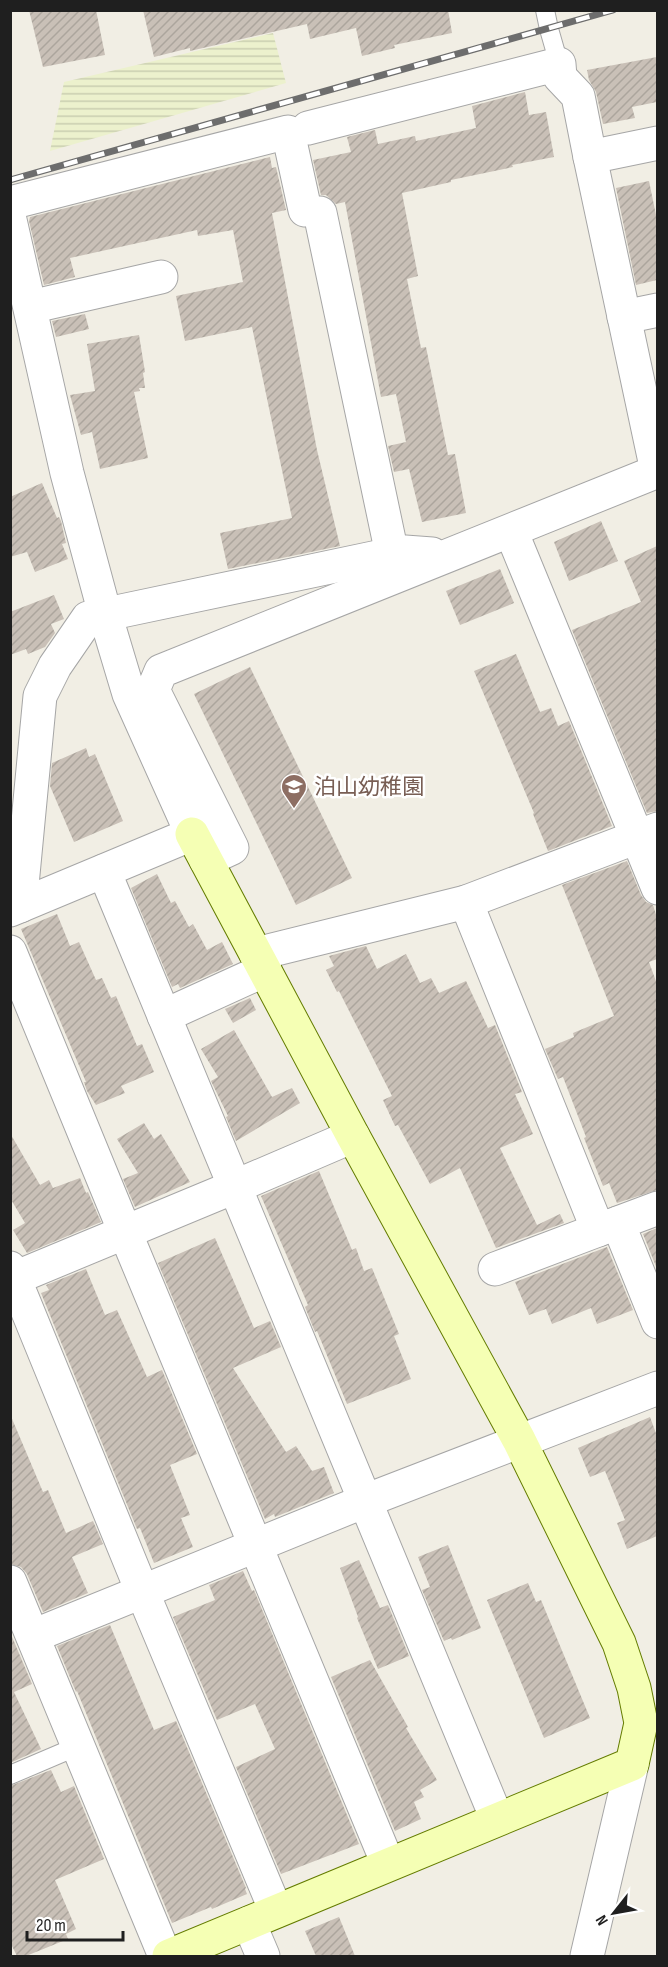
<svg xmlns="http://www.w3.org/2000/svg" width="668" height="1967" font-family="'Sofia Sans Condensed','Noto Sans JP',sans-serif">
<defs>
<pattern id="farmland-rules" width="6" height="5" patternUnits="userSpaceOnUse" patternTransform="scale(1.5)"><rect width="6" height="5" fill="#ecf1cd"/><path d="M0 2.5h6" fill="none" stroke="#caceb0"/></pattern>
<pattern id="building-hatch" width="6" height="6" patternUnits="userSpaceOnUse" patternTransform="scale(1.5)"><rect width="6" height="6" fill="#c9c0b7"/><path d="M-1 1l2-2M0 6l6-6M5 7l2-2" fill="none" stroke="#aca59d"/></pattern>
</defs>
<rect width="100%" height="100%" fill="#f1eee4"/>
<!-- farmland -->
<path fill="url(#farmland-rules)" d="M 273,33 L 286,83 L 50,151 L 64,82 Z"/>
<!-- building -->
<g fill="url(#building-hatch)">
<path d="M 29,10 L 96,10 L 105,55 L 43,67 Z"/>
<path d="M 143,10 L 448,10 L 452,33 L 394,45 L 395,48 L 362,56 L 356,28 L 310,39 L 307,24 L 190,51 L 190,48 L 154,57 Z"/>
<path d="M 657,57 L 657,102 L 632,107 L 635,118 L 603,124 L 596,92 L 589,80 L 587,70 Z"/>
<path d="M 525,92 L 529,115 L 546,112 L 554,157 L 512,165 L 513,167 L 451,180 L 451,182 L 402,193 L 418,276 L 407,279 L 421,348 L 426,347 L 448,455 L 455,454 L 466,513 L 422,522 L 409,469 L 394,472 L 388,446 L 406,442 L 396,394 L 381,397 L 345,202 L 336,204 L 326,195 L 321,195 L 313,160 L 351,152 L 347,137 L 375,130 L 378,144 L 415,136 L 416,141 L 476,128 L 472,106 Z"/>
<path d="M 270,157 L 272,168 L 276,167 L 286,210 L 272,213 L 317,450 L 340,546 L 228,569 L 220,533 L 292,518 L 252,327 L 185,341 L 176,296 L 243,282 L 233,230 L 198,236 L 197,230 L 70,258 L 75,277 L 44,285 L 29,221 L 30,217 Z"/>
<path d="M 649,181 L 657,220 L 657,280 L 636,285 L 616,188 Z"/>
<path d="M 85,314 L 89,329 L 56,337 L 52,321 Z"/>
<path d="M 139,335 L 145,372 L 143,373 L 145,388 L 139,388 L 140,391 L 134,392 L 148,458 L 100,469 L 92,432 L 81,435 L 70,395 L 95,391 L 87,344 Z"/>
<path d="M 42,483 L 57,518 L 59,517 L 61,521 L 66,543 L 62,544 L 68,559 L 35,572 L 27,552 L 10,557 L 10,497 Z"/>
<path d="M 601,521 L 618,561 L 569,581 L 554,542 Z"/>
<path d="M 657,546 L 657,811 L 647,813 L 572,630 L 641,602 L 624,561 Z"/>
<path d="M 500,569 L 514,603 L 460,625 L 446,591 Z"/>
<path d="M 54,595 L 64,619 L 51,624 L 55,633 L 45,647 L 28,654 L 26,649 L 10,655 L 10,612 Z"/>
<path d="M 516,654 L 540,712 L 551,708 L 558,726 L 569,721 L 612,826 L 548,851 L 533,814 L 534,813 L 474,671 Z"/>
<path d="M 250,667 L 352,878 L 296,905 L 194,694 Z"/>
<path d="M 86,748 L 89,757 L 95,754 L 123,821 L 74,842 L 50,786 L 52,763 Z"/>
<path d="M 627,861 L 641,895 L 646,902 L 653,905 L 657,918 L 657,959 L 649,962 L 657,984 L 657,1190 L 617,1203 L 609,1183 L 603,1186 L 584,1138 L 586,1137 L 563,1077 L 558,1079 L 545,1049 L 574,1037 L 573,1033 L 614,1016 L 562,885 Z"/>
<path d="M 157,874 L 171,903 L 175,901 L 189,927 L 193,924 L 207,950 L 222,942 L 233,964 L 180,988 L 178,984 L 172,987 L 131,888 Z"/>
<path d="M 57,914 L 70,946 L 79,942 L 96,980 L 102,978 L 111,998 L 116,996 L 137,1046 L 142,1044 L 154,1072 L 121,1086 L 125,1093 L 96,1105 L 87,1091 L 84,1082 L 86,1082 L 21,929 Z"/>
<path d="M 366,946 L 377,969 L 406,954 L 420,983 L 431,978 L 439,993 L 466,981 L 488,1028 L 495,1025 L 522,1092 L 515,1094 L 533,1134 L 500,1148 L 537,1225 L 560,1214 L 564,1223 L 496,1248 L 460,1168 L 430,1184 L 398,1125 L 395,1126 L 383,1100 L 392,1096 L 339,991 L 337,992 L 326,970 L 334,966 L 329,956 Z"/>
<path d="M 250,998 L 256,1010 L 233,1023 L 225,1009 Z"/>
<path d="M 234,1030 L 272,1097 L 292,1088 L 300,1103 L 236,1141 L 226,1117 L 228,1116 L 211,1081 L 218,1077 L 201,1049 Z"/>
<path d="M 144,1123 L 154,1139 L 161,1134 L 190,1182 L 135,1207 L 123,1179 L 138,1173 L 117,1139 Z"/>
<path d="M 10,1133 L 40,1185 L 49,1180 L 53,1188 L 80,1178 L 86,1193 L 88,1192 L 101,1222 L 27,1253 L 13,1230 L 25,1223 L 10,1198 Z"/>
<path d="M 319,1171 L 352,1250 L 356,1248 L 364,1271 L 372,1268 L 399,1334 L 394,1336 L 411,1379 L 347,1404 L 317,1331 L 315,1332 L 305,1307 L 308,1305 L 261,1196 Z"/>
<path d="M 657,1228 L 657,1269 L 643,1234 Z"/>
<path d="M 215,1238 L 254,1328 L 270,1321 L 281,1347 L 233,1368 L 286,1452 L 296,1446 L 312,1471 L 324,1467 L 334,1493 L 275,1517 L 274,1514 L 265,1519 L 158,1263 Z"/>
<path d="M 607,1247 L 633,1310 L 597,1324 L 591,1308 L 552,1324 L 546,1309 L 529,1315 L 515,1282 Z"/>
<path d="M 86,1269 L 105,1315 L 117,1310 L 147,1377 L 162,1370 L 197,1454 L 170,1465 L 190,1515 L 181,1518 L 193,1547 L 154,1563 L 140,1528 L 137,1529 L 41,1293 L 49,1290 L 46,1285 Z"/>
<path d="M 10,1414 L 43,1492 L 48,1490 L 66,1533 L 93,1521 L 103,1544 L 72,1557 L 88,1593 L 43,1612 L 27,1574 L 21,1567 L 10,1564 Z"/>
<path d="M 650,1417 L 657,1436 L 657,1536 L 627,1549 L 617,1523 L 625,1520 L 605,1471 L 590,1477 L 578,1448 Z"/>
<path d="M 448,1545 L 481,1628 L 452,1640 L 451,1638 L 444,1641 L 422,1590 L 430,1587 L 418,1557 Z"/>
<path d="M 359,1560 L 380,1608 L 388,1605 L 409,1656 L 378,1669 L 357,1618 L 358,1617 L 340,1568 Z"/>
<path d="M 243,1571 L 252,1591 L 254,1590 L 359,1844 L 281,1874 L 236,1767 L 275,1749 L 255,1704 L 217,1720 L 173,1617 L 215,1600 L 209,1585 Z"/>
<path d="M 528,1583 L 536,1602 L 541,1600 L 590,1718 L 544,1738 L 487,1600 Z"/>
<path d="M 110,1625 L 154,1730 L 176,1721 L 246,1888 L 245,1889 L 247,1894 L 212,1909 L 211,1907 L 172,1923 L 77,1691 L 76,1692 L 57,1646 Z"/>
<path d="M 10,1632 L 32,1684 L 14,1692 L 41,1749 L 10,1763 Z"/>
<path d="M 370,1660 L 408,1727 L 406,1728 L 437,1780 L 420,1790 L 424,1797 L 414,1802 L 421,1819 L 395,1831 L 331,1677 Z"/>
<path d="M 51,1770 L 61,1792 L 74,1786 L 104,1859 L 55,1880 L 76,1929 L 66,1934 L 68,1939 L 26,1956 L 17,1956 L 10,1942 L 10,1786 Z"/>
<path d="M 339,1917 L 355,1956 L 316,1956 L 305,1931 Z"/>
</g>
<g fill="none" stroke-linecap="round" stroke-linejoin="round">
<defs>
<g id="lane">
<path d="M 545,10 L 549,29 L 559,64"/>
<path d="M 10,1775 L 78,1746"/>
</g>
<g id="street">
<path d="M 308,128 L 559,64 L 560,77 L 578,96 L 590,157"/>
<path d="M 10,203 L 288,132 L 305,210"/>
<path d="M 320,213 L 392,554"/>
<path d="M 10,220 L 67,473 L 105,614 L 129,694 L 192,834 L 10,910"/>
<path d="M 30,307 L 161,277"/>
<path d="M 624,317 L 658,310"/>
<path d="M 657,471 L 590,157 L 658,143"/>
<path d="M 511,531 L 658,888"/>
<path d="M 206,860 L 232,848 L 153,690 L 161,671 L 658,471"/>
<path d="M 104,871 L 497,1819"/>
<path d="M 466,902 L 598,1230 L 618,1223"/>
<path d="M 20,906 L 40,696 L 55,666 L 88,618 L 392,554 L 405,552 L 432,554"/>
<path d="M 10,952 L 125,1232 L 388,1864"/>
<path d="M 256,954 L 466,902 L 658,829"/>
<path d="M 164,1016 L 265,970"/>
<path d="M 658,1208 L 618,1223 L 658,1322"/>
<path d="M 10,1268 L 142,1591 L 276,1911"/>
<path d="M 495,1269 L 598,1230"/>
<path d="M 10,1280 L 234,1187 L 353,1136"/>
<path d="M 10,1582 L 165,1956"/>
<path d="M 33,1636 L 365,1501 L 658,1388"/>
<path d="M 249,1923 L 263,1956"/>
<path d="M 587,1956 L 632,1764"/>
</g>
<path id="secondary" d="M 169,1956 L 632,1764 L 641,1723 L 634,1688 L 619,1643 L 519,1440 L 353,1136 L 192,834"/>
</defs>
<!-- lane casing -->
<use href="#lane" stroke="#a6a6a6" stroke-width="20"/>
<!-- street casing -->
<use href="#street" stroke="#a6a6a6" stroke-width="35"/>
<!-- secondary casing -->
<use href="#secondary" stroke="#647c00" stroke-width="35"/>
<!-- lane -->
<use href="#lane" stroke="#fff" stroke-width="18"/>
<!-- street -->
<use href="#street" stroke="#fff" stroke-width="33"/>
<!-- secondary -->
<use href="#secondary" stroke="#f5ffb4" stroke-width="33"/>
<defs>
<path id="rail" d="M 10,180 L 613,10"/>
</defs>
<!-- rail casing -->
<use href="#rail" stroke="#6d6d6d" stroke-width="7"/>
<!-- rail -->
<use href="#rail" stroke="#fff" stroke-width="4.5" stroke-dasharray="14" stroke-linecap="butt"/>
</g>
<!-- icons -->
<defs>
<symbol id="school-pin" viewBox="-11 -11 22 30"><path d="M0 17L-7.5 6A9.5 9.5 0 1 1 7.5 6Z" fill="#8d6e63" stroke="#fff"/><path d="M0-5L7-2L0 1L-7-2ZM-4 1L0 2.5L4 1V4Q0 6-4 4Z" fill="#fff"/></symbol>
</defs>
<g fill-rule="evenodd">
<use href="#school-pin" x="279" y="772" width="30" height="40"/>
</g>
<g text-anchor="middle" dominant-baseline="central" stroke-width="5" stroke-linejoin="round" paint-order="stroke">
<!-- education labels -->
<g font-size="22" fill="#785e54" stroke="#fff" text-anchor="start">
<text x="314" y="787">泊山幼稚園</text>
</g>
</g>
<!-- border -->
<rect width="668" height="1967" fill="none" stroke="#1f1f1f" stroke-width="24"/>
<!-- north arrow -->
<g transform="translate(614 1913) rotate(239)" stroke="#ffffff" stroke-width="4.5" paint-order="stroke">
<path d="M0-4.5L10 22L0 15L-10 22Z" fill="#1f1f1f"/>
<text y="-9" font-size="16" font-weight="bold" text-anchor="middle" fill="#1f1f1f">N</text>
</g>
<!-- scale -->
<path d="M27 1931v9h96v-9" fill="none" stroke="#1f1f1f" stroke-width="3"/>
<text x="36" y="1931" font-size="18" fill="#1f1f1f" stroke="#ffffff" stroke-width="4.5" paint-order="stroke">20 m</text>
</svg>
